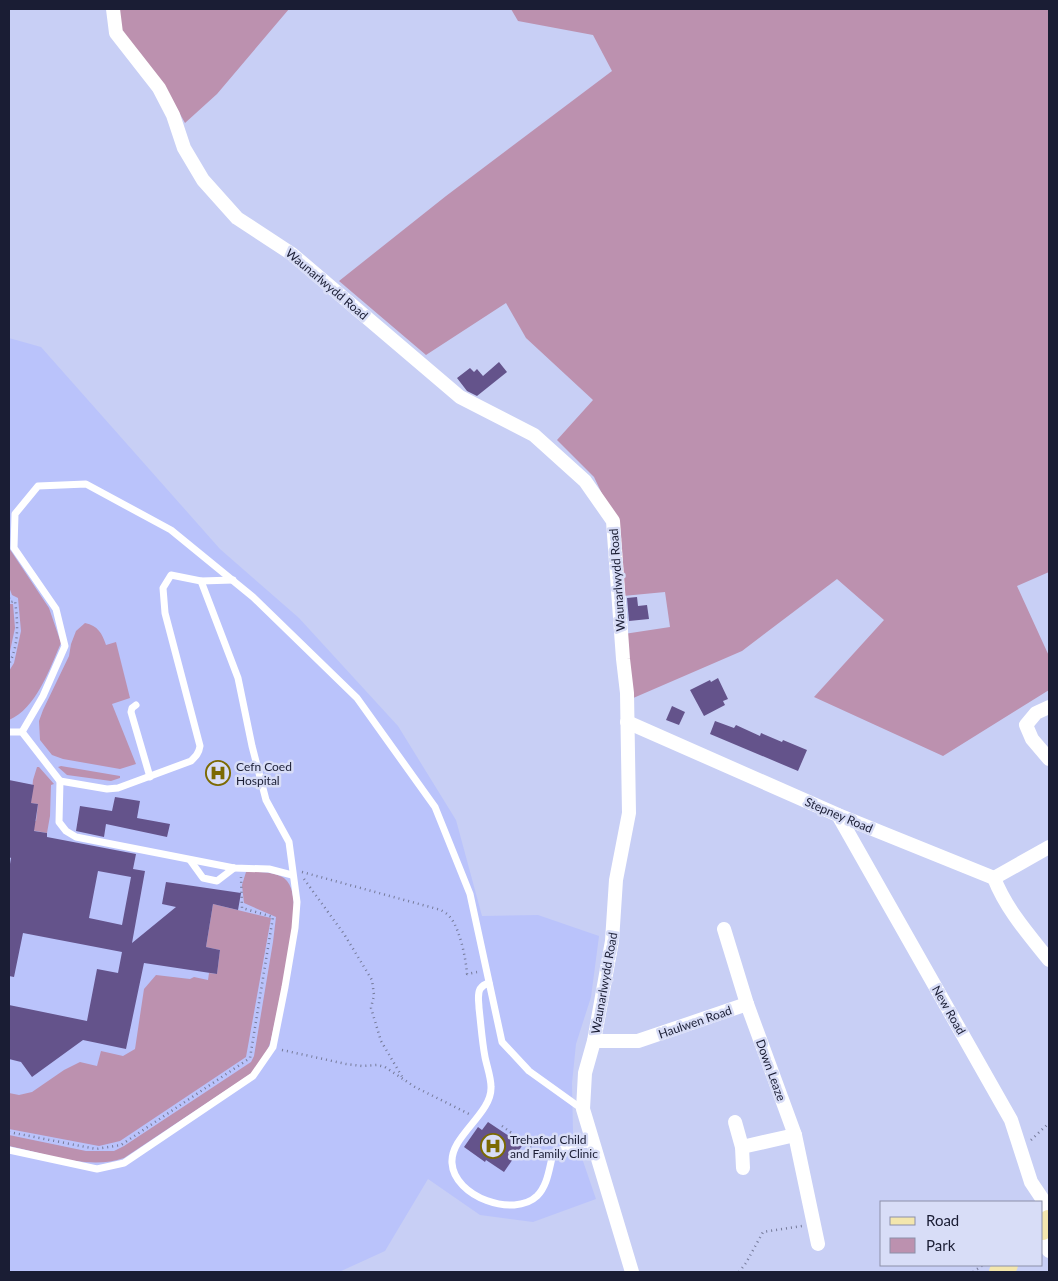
<svg xmlns="http://www.w3.org/2000/svg" width="1058" height="1281" font-family="Lato,sans-serif">
<rect width="100%" height="100%" fill="#c8cff5"/>
<!-- built -->
<path fill="#bac3fb" d="M 9,338 L 41,347 L 220,549 L 299,618 L 398,726 L 456,820 L 482,916 L 538,915 L 599,936 L 591,997 L 576,1044 L 572,1083 L 573,1132 L 596,1199 L 533,1222 L 480,1215 L 428,1179 L 385,1251 L 339,1272 L 9,1272 Z"/>
<!-- green -->
<g fill="#bc91af">
<path d="M 118,9 L 289,9 L 217,94 L 185,123 L 165,87 L 148,67 L 121,29 Z"/>
<path d="M 511,9 L 1049,9 L 1049,572 L 1017,586 L 1049,656 L 1049,690 L 943,756 L 814,697 L 884,620 L 837,579 L 742,651 L 631,699 L 624,634 L 670,627 L 665,592 L 623,596 L 615,521 L 594,477 L 557,440 L 593,400 L 526,338 L 506,303 L 426,355 L 339,281 L 446,196 L 612,71 L 593,35 L 518,21 Z"/>
<path d="M 9,548 L 49,608 L 61,643 C 50,668 36,709 9,720 L 9,671 L 14,663 L 21,631 L 18,598 L 12,595 L 9,587 Z"/>
<path d="M 9,601 L 10,604 L 13,604 L 15,628 L 9,656 Z"/>
<path d="M 85,623 C 98,626 102,633 106,645 L 116,642 L 130,698 L 112,704 L 136,764 L 120,769 L 63,759 L 52,755 L 40,740 L 39,721 L 43,710 L 69,656 L 71,644 L 76,631 Z"/>
<path d="M 61,766 L 120,776 L 120,778 L 111,781 L 67,775 L 58,767 Z"/>
<path d="M 37,767 L 39,767 L 54,784 L 51,785 L 50,816 L 47,833 L 9,826 L 9,817 L 36,821 L 38,804 L 31,803 L 33,780 Z"/>
<path d="M 246,872 C 258,872 273,871 284,878 C 293,885 294,900 294,910 C 292,954 280,998 271,1040 L 268,1049 L 252,1073 L 124,1158 C 89,1171 44,1153 9,1146 L 9,1135 L 86,1151 L 114,1151 L 124,1146 L 251,1062 L 254,1056 L 273,942 L 276,917 L 244,903 L 242,885 Z"/>
<path d="M 213,904 L 271,918 L 246,1057 L 120,1141 L 99,1146 L 9,1129 L 9,1093 L 19,1095 L 32,1092 L 64,1070 L 80,1062 L 97,1066 L 101,1051 L 123,1056 L 135,1049 L 144,989 L 156,975 L 190,979 L 194,977 L 208,980 L 209,973 L 217,974 L 220,950 L 206,947 Z"/>
</g>
<!-- building -->
<g fill="#64538b" fill-rule="evenodd">
<path d="M 499,362 L 507,372 L 477,396 L 467,391 L 457,378 L 470,368 L 474,372 L 477,369 L 483,376 Z"/>
<path d="M 637,597 L 638,606 L 647,605 L 649,619 L 629,621 L 627,598 Z"/>
<path d="M 718,678 L 728,699 L 723,701 L 725,705 L 704,716 L 690,690 L 710,680 L 711,682 Z"/>
<path d="M 672,706 L 685,712 L 679,725 L 666,720 Z"/>
<path d="M 715,721 L 734,728 L 736,725 L 760,736 L 761,733 L 782,742 L 783,740 L 807,750 L 798,771 L 710,734 Z"/>
<path d="M 9,780 L 34,785 L 31,803 L 38,804 L 34,831 L 47,833 L 47,837 L 136,854 L 133,869 L 145,871 L 132,943 L 176,907 L 162,904 L 166,882 L 241,893 L 238,910 L 213,904 L 206,947 L 220,950 L 217,974 L 144,963 L 126,1049 L 83,1040 L 32,1077 L 21,1062 L 9,1059 L 9,1005 L 87,1021 L 97,969 L 118,973 L 122,952 L 23,933 L 14,977 L 9,976 L 9,870 L 11,858 L 9,857 ZM 98,871 L 131,877 L 122,925 L 89,918 Z"/>
<path d="M 115,797 L 140,801 L 137,818 L 170,824 L 167,837 L 106,824 L 104,837 L 76,831 L 80,806 L 112,811 Z"/>
<path d="M 488,1122 L 509,1136 L 510,1133 L 524,1143 L 504,1172 L 486,1160 L 485,1162 L 464,1147 L 478,1127 L 482,1130 Z"/>
</g>
<g fill="none" stroke-linecap="round" stroke-linejoin="round">
<!-- path -->
<g stroke="#757a99" stroke-width="2.5" stroke-dasharray="1 4" stroke-linecap="butt">
<path d="M 9,598 L 11,602 L 15,601 C 18,622 19,645 9,664"/>
<path d="M 302,872 L 441,910 C 444,912 448,914 450,917 C 460,929 466,959 467,974 L 477,972"/>
<path d="M 304,879 L 344,934 L 372,980 L 374,995 L 371,1008 L 381,1041 L 404,1080"/>
<path d="M 282,1050 L 346,1064 L 362,1066 L 377,1065 L 385,1067 L 415,1087 L 469,1114"/>
<path d="M 502,1126 L 544,1156"/>
<path d="M 9,1132 L 96,1149 L 121,1145 L 250,1058 L 273,917 L 242,908 L 241,877"/>
<path d="M 1031,1140 L 1049,1123"/>
<path d="M 739,1272 L 746,1263 L 763,1232 L 802,1226"/>
<path d="M 973,1272 L 983,1265"/>
</g>
<!-- service -->
<g stroke="#fff" stroke-width="7">
<path d="M 136,705 L 132,708 L 131,712 L 150,777"/>
<path d="M 9,732 L 22,732 L 60,781 L 59,822 L 66,831 L 76,837 L 234,868 L 269,869 L 292,875"/>
<path d="M 22,732 L 43,696 L 65,646 L 56,609 L 14,548 L 15,514 L 38,486 L 86,484 L 171,530 L 253,597 L 357,698 L 435,807 L 470,894 L 502,1042 L 529,1071 L 582,1109"/>
<path d="M 60,781 L 107,789 L 118,788 L 191,761 C 196,756 199,753 200,746 L 165,613 L 163,588 L 171,575 L 201,581 L 233,580"/>
<path d="M 190,860 L 203,878 L 217,881 L 234,868"/>
<path d="M 489,983 C 485,984 482,986 480,989 C 477,995 479,1002 479,1008 C 481,1025 482,1041 485,1057 C 487,1067 491,1077 491,1087 C 492,1114 450,1136 452,1163 C 454,1197 514,1218 537,1196 C 548,1185 549,1168 553,1154 L 571,1145 L 593,1144"/>
<path d="M 9,1150 L 97,1169 L 124,1163 L 253,1076 L 273,1047 L 285,987 L 295,928 L 297,902 L 289,842 L 266,800 L 252,746 L 238,678 L 201,581"/>
</g>
<!-- minor -->
<g stroke="#fff" stroke-width="14">
<path d="M 113,9 L 116,33 L 159,88 L 173,115 L 184,148 L 203,180 L 237,218 L 292,254 L 460,397 L 534,435 L 585,481 L 613,521 L 623,659 L 627,693 L 629,813 L 616,880 L 612,941 L 594,1041 L 585,1073 L 583,1109 L 632,1272"/>
<path d="M 1049,707 L 1036,713 L 1026,725 L 1032,739 L 1049,759"/>
<path d="M 627,722 L 838,815 L 994,878 L 1049,847"/>
<path d="M 838,815 L 1011,1120 L 1031,1182 L 1049,1209"/>
<path d="M 994,878 C 1006,909 1029,935 1049,960"/>
<path d="M 724,929 L 747,1004 L 795,1135 L 818,1244"/>
<path d="M 594,1041 L 638,1041 L 747,1004"/>
<path d="M 735,1122 L 742,1147 L 743,1168"/>
<path d="M 742,1147 L 795,1135"/>
<path d="M 1042,1242 L 1049,1251"/>
</g>
<!-- primary -->
<g stroke="#f3e6ad" stroke-width="22">
<path d="M 1042,1229 L 1049,1221"/>
<path d="M 1000,1272 L 1007,1265"/>
</g>
</g>
<!-- icons -->
<defs>
<symbol id="hospital-ring" viewBox="-11 -11 22 22"><circle r="9.5" fill="#d8ddf7" stroke="#7c6a02" stroke-width="1.5"/><path d="M-5-5h3v3.5h4V-5h3V5h-3V1.5h-4V5h-3Z" fill="#7c6a02"/></symbol>
</defs>
<g fill-rule="evenodd">
<use href="#hospital-ring" x="204" y="759" width="28" height="28"/>
<use href="#hospital-ring" x="479" y="1132" width="28" height="28"/>
</g>
<g text-anchor="middle" dominant-baseline="central" stroke-width="5" stroke-linejoin="round" paint-order="stroke">
<!-- street labels -->
<g font-size="12" fill="#1a1d34" stroke="#d8ddf7">
<text transform="translate(327 284) rotate(40)">Waunarlwydd Road</text>
<text transform="translate(617 580) rotate(-94)">Waunarlwydd Road</text>
<text transform="translate(839 815) rotate(23)">Stepney Road</text>
<text transform="translate(604 983) rotate(-80)">Waunarlwydd Road</text>
<text transform="translate(949 1010) rotate(60)">New Road</text>
<text transform="translate(695 1022) rotate(-19)">Haulwen Road</text>
<text transform="translate(771 1070) rotate(70)">Down Leaze</text>
</g>
<!-- poi labels -->
<g font-size="12" fill="#1a1d34" stroke="#d8ddf7" text-anchor="start">
<text x="236" y="766">Cefn Coed<tspan x="236" dy="14">Hospital</tspan></text>
<text x="510" y="1139">Trehafod Child<tspan x="510" dy="14">and Family Clinic</tspan></text>
</g>
</g>
<!-- border -->
<rect width="1058" height="1281" fill="none" stroke="#1a1d34" stroke-width="20"/>
<!-- legend -->
<rect x="880" y="1201" width="162" height="65" fill="#d8ddf7" stroke="#8c90a9"/>
<rect x="890" y="1217" width="25" height="8" fill="#f3e6ad" stroke="#8c90a9"/>
<text x="926" y="1226" font-size="15" fill="#1a1d34">Road</text>
<rect x="890" y="1238" width="25" height="15" fill="#bc91af" stroke="#8c90a9"/>
<text x="926" y="1251" font-size="15" fill="#1a1d34">Park</text>
</svg>
